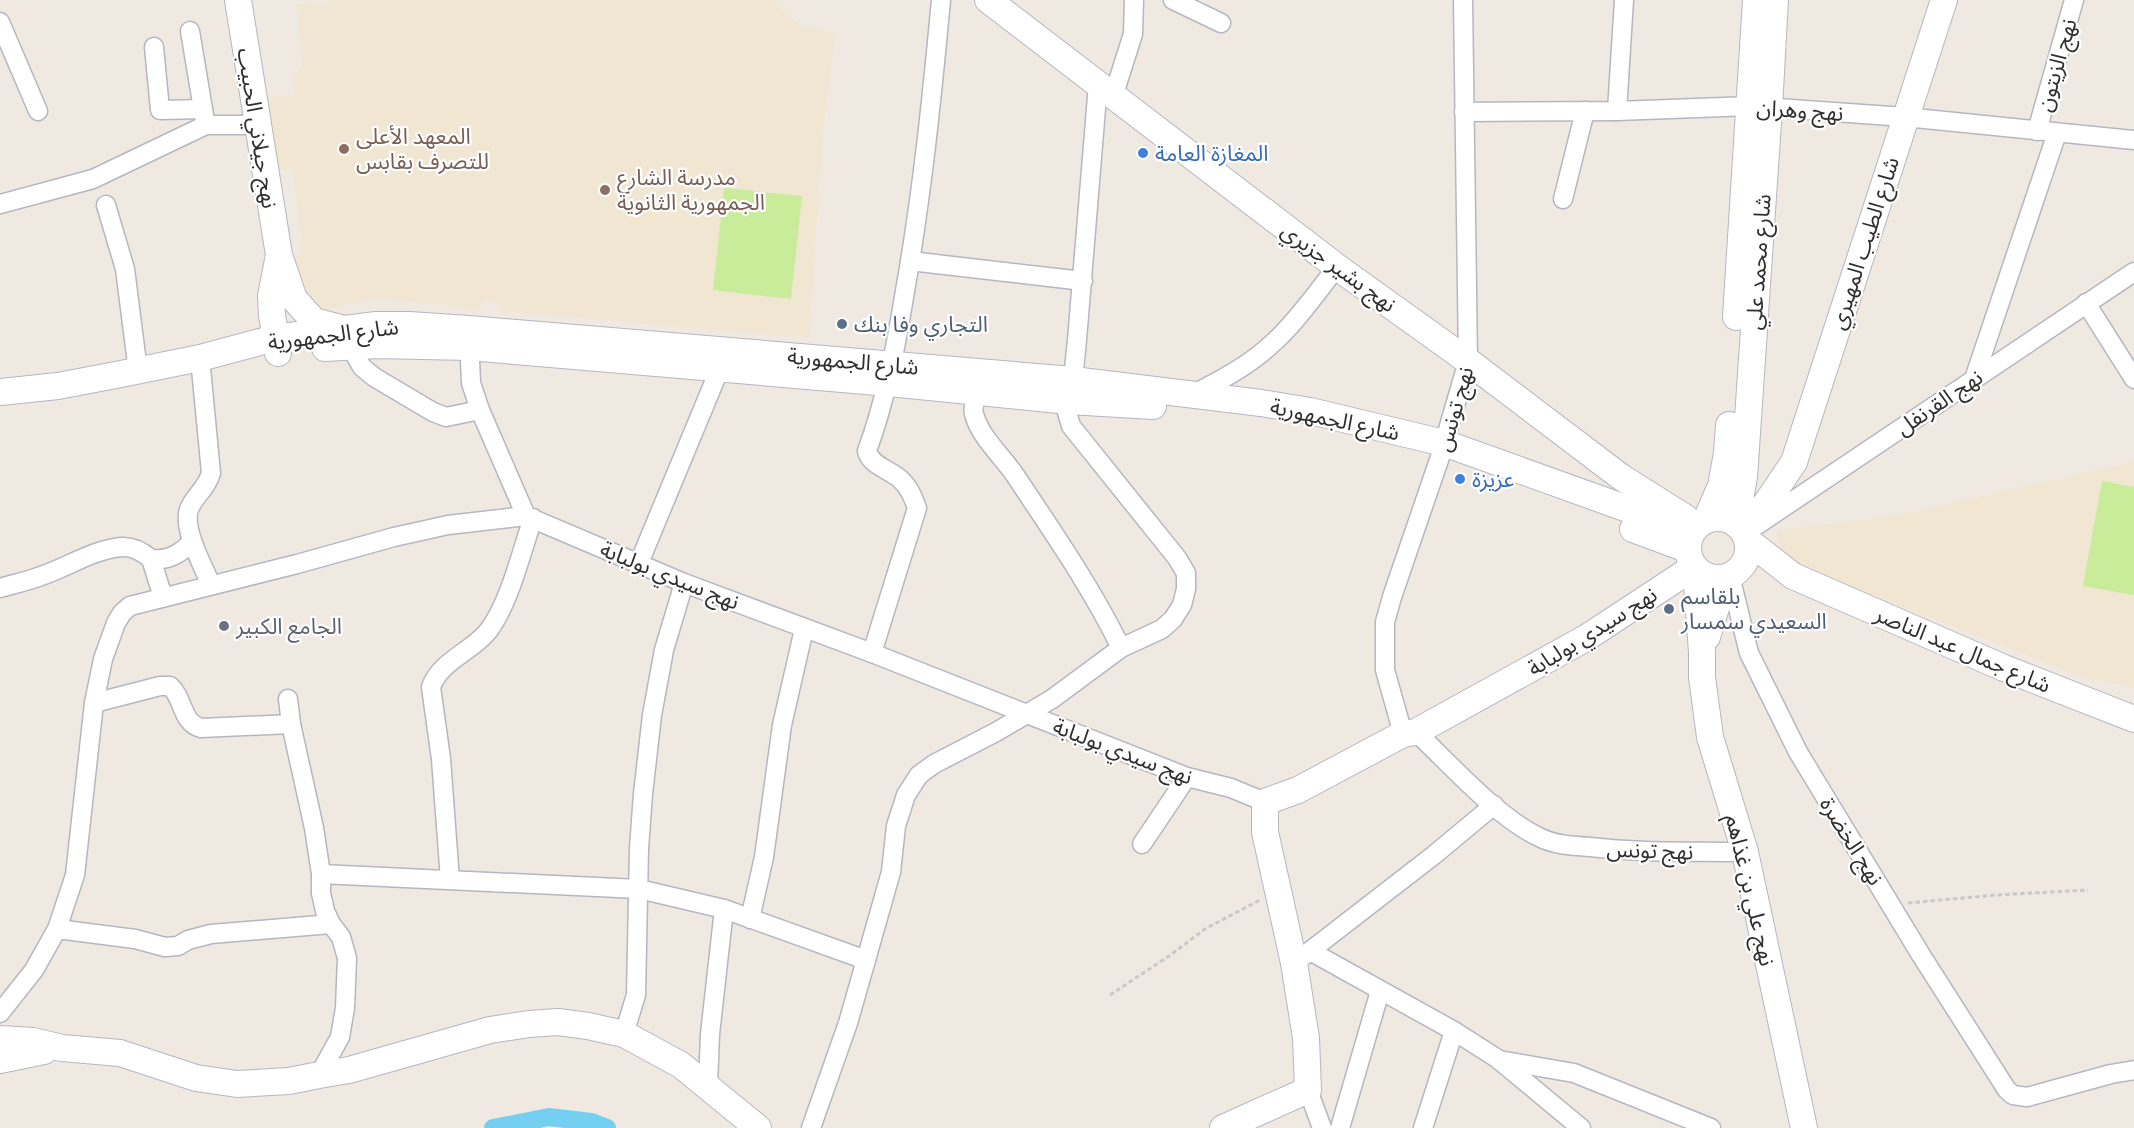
<svg xmlns="http://www.w3.org/2000/svg" width="2134" height="1128" font-family="'Titillium Web','Noto Sans Arabic',sans-serif">
<rect width="100%" height="100%" fill="#efe9e1"/>
<!-- education -->
<g fill="#f0e6d1">
<path d="M 331,0 L 772,0 L 801,26 L 835,32 L 822,144 L 809,338 L 502,311 L 500,302 L 492,301 L 483,301 L 479,309 L 377,298 L 325,309 L 315,305 L 303,297 L 292,263 L 297,257 L 303,254 L 293,168 L 275,170 L 264,105 L 269,97 L 295,94 L 293,77 L 303,65 L 296,5 L 312,3 L 323,11 Z"/>
<path d="M 2134,462 L 2134,687 L 2089,679 L 1784,561 L 1777,531 L 1894,516 Z"/>
</g>
<!-- pitch -->
<g fill="#c9ec9a">
<path d="M 724,188 L 802,196 L 791,299 L 713,290 Z"/>
<path d="M 2102,481 L 2134,487 L 2134,595 L 2083,586 Z"/>
</g>
<g fill="none" stroke-linecap="round" stroke-linejoin="round">
<!-- canal -->
<path stroke="#75cff0" stroke-width="18" d="M 493,1128 L 549,1117 L 591,1122 L 607,1128"/>
<defs>
<g id="street">
<path d="M 1173,0 L 1221,23"/>
<path d="M 0,22 L 38,111"/>
<path d="M 190,31 L 205,121"/>
<path d="M 154,47 L 160,110 L 203,109"/>
<path d="M 1113,97 L 1133,34 L 1134,0"/>
<path d="M 1617,111 L 1624,0"/>
<path d="M 1464,112 L 1617,111 L 1750,106 L 1905,117 L 2134,140"/>
<path d="M 2037,131 L 2074,0"/>
<path d="M 1563,199 L 1585,111"/>
<path d="M 0,204 L 93,179 L 206,125 L 258,125"/>
<path d="M 106,205 L 125,269 L 138,371"/>
<path d="M 910,261 L 1083,281"/>
<path d="M 2086,303 L 2134,379"/>
<path d="M 469,336 L 471,383 L 480,410 L 526,516"/>
<path d="M 350,346 L 362,367 L 374,377 L 433,412 L 446,417 L 480,410"/>
<path d="M 200,358 L 211,473 C 207,487 198,493 191,505 C 179,524 203,565 211,585"/>
<path d="M 1974,379 L 2057,133"/>
<path d="M 978,392 C 976,399 972,408 974,414 C 980,437 1002,456 1015,475 C 1052,531 1092,588 1121,648"/>
<path d="M 1192,395 C 1221,380 1250,365 1274,342 C 1298,320 1317,292 1337,267"/>
<path d="M 1757,525 L 2134,272"/>
<path d="M 151,559 L 163,597"/>
<path d="M 639,563 L 720,368"/>
<path d="M 1730,576 L 1749,653 L 1798,752 L 1921,955 L 2007,1090 L 2013,1095 L 2027,1097 L 2111,1074 L 2134,1070"/>
<path d="M 0,588 C 14,584 28,581 41,576 C 68,567 92,550 121,547 C 133,546 143,552 151,559 C 168,561 181,554 192,541"/>
<path d="M 872,653 L 917,508 C 913,497 909,487 900,479 C 890,470 870,465 867,451 C 886,399 896,346 905,291 C 922,195 932,97 941,0"/>
<path d="M 288,699 L 291,724 L 314,828 L 321,874 L 321,893 L 325,911 L 331,924 L 341,937 L 347,958 L 345,1008 L 340,1037 L 319,1075"/>
<path d="M 94,703 L 160,686 L 170,686 C 184,698 181,723 201,728 L 291,724"/>
<path d="M 1416,732 C 1450,764 1496,816 1537,836 C 1553,845 1572,846 1590,847 C 1641,853 1694,851 1745,852"/>
<path d="M 1403,734 L 1385,670 L 1385,622 L 1392,597 L 1440,457 L 1468,361 L 1463,0"/>
<path d="M 1142,844 L 1187,777"/>
<path d="M 321,874 L 639,889 L 724,909 L 866,960"/>
<path d="M 450,880 L 441,759 L 431,687 C 441,660 472,652 489,630 C 510,601 521,553 533,518"/>
<path d="M 750,919 L 764,857 L 782,725 L 804,629"/>
<path d="M 57,929 L 135,939 L 165,947 L 178,946 L 188,940 L 211,934 L 331,924"/>
<path d="M 1310,951 L 1434,855 L 1494,805"/>
<path d="M 1294,963 L 1310,951 L 1454,1031 L 1498,1059 L 1581,1128"/>
<path d="M 0,1013 L 34,970 L 57,929 L 75,875 L 94,703 L 103,659 L 116,623 L 122,613 L 130,606 L 142,603 L 297,564 L 394,537 L 448,525 L 526,516 L 684,583 L 872,653 L 1187,777 L 1231,788 L 1265,802"/>
<path d="M 624,1034 L 636,995 L 639,848 L 643,794 L 652,715 L 664,650 L 684,583"/>
<path d="M 1499,1060 L 1574,1073 L 1711,1128"/>
<path d="M 708,1085 L 710,1034 L 724,909"/>
<path d="M 1308,1090 L 1322,1128"/>
<path d="M 811,1128 L 848,1023 L 866,960 L 891,872 L 896,826 L 906,795 L 919,775 L 934,764 L 996,732 L 1052,699 L 1121,648 L 1162,629 L 1173,619 L 1182,605 L 1186,589 L 1186,573 L 1177,558 L 1071,426 L 1066,409 L 1073,380 L 1077,340 L 1098,84"/>
<path d="M 1340,1128 L 1380,991"/>
<path d="M 1423,1128 L 1454,1031"/>
</g>
<g id="secondary">
<path d="M 238,0 L 279,255 L 294,299 L 314,321 L 341,328"/>
<path d="M 988,0 L 1337,267 L 1468,361 L 1621,477 L 1686,518"/>
<path d="M 1736,317 L 1756,0"/>
<path d="M 325,348 L 377,345 L 469,347 L 889,383 L 1069,401 L 1153,406"/>
<path d="M 278,353 L 272,315 L 271,296 L 279,255"/>
<path d="M 0,392 L 58,386 L 121,374 L 200,358 L 275,338 L 376,325 L 409,325 L 469,329 L 1073,380 L 1261,403 L 1310,411 L 1444,443 L 1692,532"/>
<circle cx="1718" cy="548" r="30"/>
<path d="M 1706,520 L 1721,486 L 1727,453 L 1729,425"/>
<path d="M 1736,524 L 1744,477 L 1769,108 L 1775,0"/>
<path d="M 1741,528 L 1765,505 L 1794,462 L 1944,0"/>
<path d="M 1633,529 L 1687,549"/>
<path d="M 1747,540 L 1793,576 L 2004,668 L 2134,719"/>
<path d="M 1696,570 L 1702,652 L 1702,677 L 1710,737 L 1745,852 L 1804,1128"/>
<path d="M 1707,637 L 1725,578"/>
<path d="M 0,1039 L 33,1041 L 62,1048 L 120,1053 L 196,1078 L 237,1084 L 289,1081 L 319,1075 L 349,1070 L 490,1030 L 529,1024 L 558,1022 L 588,1026 L 624,1034 L 681,1065 L 758,1128"/>
<path d="M 0,1060 L 44,1051"/>
<path d="M 1223,1128 L 1308,1090 L 1306,1038 L 1294,963 L 1265,832 L 1265,802 L 1298,790 L 1403,734 L 1416,732 L 1586,638 L 1694,567"/>
</g>
</defs>
<!-- street casing -->
<use href="#street" stroke="#b4b7c1" stroke-width="21"/>
<!-- secondary casing -->
<use href="#secondary" stroke="#b4b7c1" stroke-width="28"/>
<!-- path -->
<g stroke="#c9c9c9" stroke-width="3" stroke-dasharray="4.5 3" stroke-linecap="butt">
<path d="M 1908,903 L 1996,895 L 2088,890"/>
<path d="M 1110,995 L 1169,956 L 1205,929 L 1260,900"/>
</g>
<!-- street -->
<use href="#street" stroke="#fff" stroke-width="18"/>
<!-- secondary -->
<use href="#secondary" stroke="#fff" stroke-width="26"/>
</g>
<!-- markers -->
<g fill="#8d6e63" stroke="#fff" stroke-width="2">
<circle cx="344" cy="149" r="6"/>
<circle cx="605" cy="190" r="6"/>
</g>
<g fill="#3f7fe0" stroke="#fff" stroke-width="2">
<circle cx="1143" cy="153" r="6"/>
<circle cx="1460" cy="479" r="6"/>
</g>
<g fill="#5c6f8a" stroke="#fff" stroke-width="2">
<circle cx="842" cy="324" r="6"/>
<circle cx="1669" cy="609" r="6"/>
</g>
<circle fill="#6b7280" stroke="#fff" stroke-width="2" cx="224" cy="626" r="6"/>
<g text-anchor="middle" dominant-baseline="central" stroke-width="4.5" stroke-linejoin="round" paint-order="stroke">
<!-- street labels -->
<g font-size="22" fill="#2e2e2e" stroke="#fff">
<text transform="translate(2056 65) rotate(-74)">نهج الزيتون</text>
<text transform="translate(1800 110) rotate(4)">نهج وهران</text>
<text transform="translate(258 128) rotate(81)">نهج جيلاني الحبيب</text>
<text transform="translate(1864 243) rotate(-72)">شارع الطيب المهيري</text>
<text transform="translate(1758 262) rotate(-86)">شارع محمد علي</text>
<text transform="translate(1339 267) rotate(36)">نهج بشير جزيري</text>
<text transform="translate(333 334) rotate(-7)">شارع الجمهورية</text>
<text transform="translate(853 361) rotate(5)">شارع الجمهورية</text>
<text transform="translate(1939 402) rotate(-34)">نهج القرنفل</text>
<text transform="translate(1454 409) rotate(-74)">نهج تونس</text>
<text transform="translate(1335 419) rotate(12)">شارع الجمهورية</text>
<text transform="translate(670 575) rotate(22)">نهج سيدي بولبابة</text>
<text transform="translate(1592 631) rotate(-32)">نهج سيدي بولبابة</text>
<text transform="translate(1963 649) rotate(23)">شارع جمال عبد الناصر</text>
<text transform="translate(1123 751) rotate(21)">نهج سيدي بولبابة</text>
<text transform="translate(1852 841) rotate(58)">نهج الخضرة</text>
<text transform="translate(1650 850) rotate(2)">نهج تونس</text>
<text transform="translate(1751 890) rotate(77)">نهج علي بن غذاهم</text>
</g>
<!-- education labels -->
<g font-size="22" fill="#785e54" stroke="#fff" text-anchor="start">
<text x="356" y="136">المعهد الأعلى<tspan x="356" dy="25">للتصرف بقابس</tspan></text>
<text x="617" y="177">مدرسة الشارع<tspan x="617" dy="25">الجمهورية الثانوية</tspan></text>
</g>
<!-- shop labels -->
<g font-size="22" fill="#366cbe" stroke="#fff" text-anchor="start">
<text x="1155" y="153">المغازة العامة</text>
<text x="1472" y="479">عزيزة</text>
</g>
<!-- service labels -->
<g font-size="22" fill="#4e5e75" stroke="#fff" text-anchor="start">
<text x="854" y="324">التجاري وفا بنك</text>
<text x="1681" y="596">بلقاسم<tspan x="1681" dy="25">السعيدي سمسار</tspan></text>
</g>
<!-- worship labels -->
<g font-size="22" fill="#5b616d" stroke="#fff" text-anchor="start">
<text x="236" y="626">الجامع الكبير</text>
</g>
</g>
</svg>
